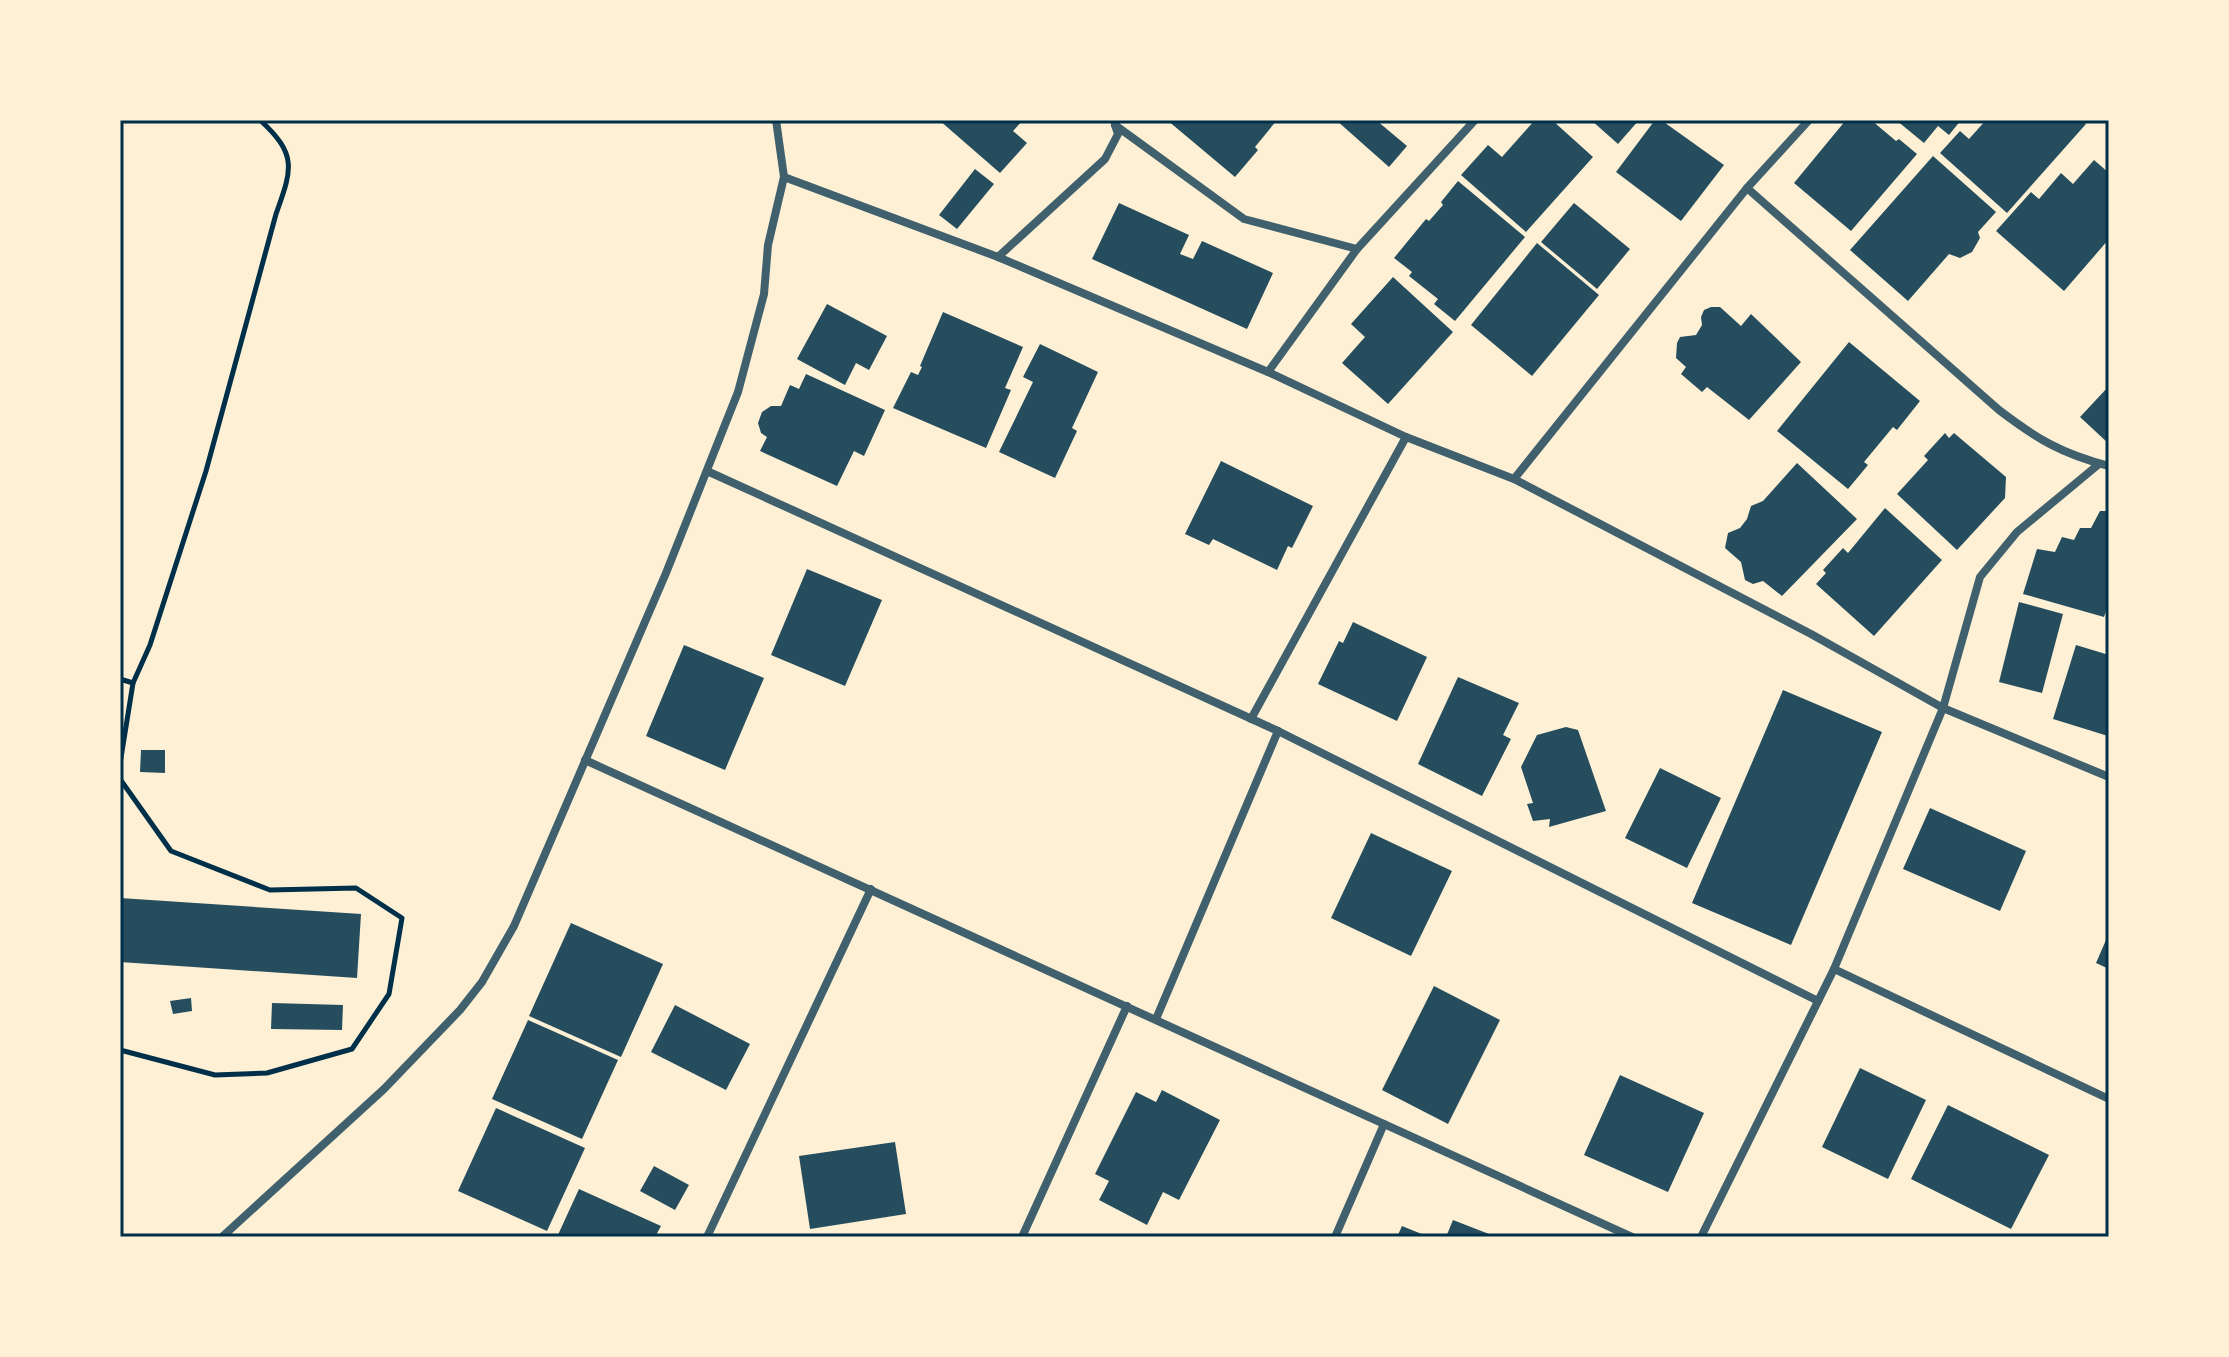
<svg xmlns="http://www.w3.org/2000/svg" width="2229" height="1357" font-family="'Alegreya Sans',sans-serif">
<rect width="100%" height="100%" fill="#fdf0d5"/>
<!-- building -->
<g fill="#264d5e">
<path d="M 939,120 L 1023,120 L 1013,131 L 1027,143 L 1000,173 Z"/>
<path d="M 1167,120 L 1277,120 L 1255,147 L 1258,150 L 1235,177 Z"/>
<path d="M 1336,120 L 1376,120 L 1407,146 L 1389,167 Z"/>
<path d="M 1535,120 L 1552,120 L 1593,157 L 1526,232 L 1461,175 L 1488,145 L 1502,157 Z"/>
<path d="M 1591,120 L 1639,120 L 1618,144 Z"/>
<path d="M 1655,120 L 1661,120 L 1724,165 L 1681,221 L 1616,172 Z"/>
<path d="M 1846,120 L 1871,120 L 1896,141 L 1899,139 L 1917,154 L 1851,231 L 1794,183 Z"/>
<path d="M 1896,120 L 1961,120 L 1949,135 L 1938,126 L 1924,143 Z"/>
<path d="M 1986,120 L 2081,120 L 2086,124 L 2007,213 L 1940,153 L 1960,131 L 1969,139 Z"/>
<path d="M 1933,156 L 1996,212 L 1978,232 L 1980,238 L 1972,252 L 1960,258 L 1949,254 L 1908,301 L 1850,250 Z"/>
<path d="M 2094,160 L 2109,173 L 2109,239 L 2064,291 L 1996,231 L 2031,192 L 2039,199 L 2061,173 L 2073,184 Z"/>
<path d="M 975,169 L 994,184 L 957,229 L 939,215 Z"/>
<path d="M 1458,181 L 1525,237 L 1455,321 L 1434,304 L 1438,299 L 1409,276 L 1412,272 L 1394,258 L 1426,219 L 1429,221 L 1443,205 L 1441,202 Z"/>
<path d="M 1119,203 L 1189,235 L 1180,254 L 1193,259 L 1202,241 L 1273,273 L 1247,329 L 1092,259 Z"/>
<path d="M 1574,203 L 1630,249 L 1597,289 L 1541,242 Z"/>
<path d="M 1537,243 L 1599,295 L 1532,376 L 1471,325 Z"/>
<path d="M 1393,277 L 1453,332 L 1388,404 L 1342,363 L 1365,337 L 1351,324 Z"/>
<path d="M 827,304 L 887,336 L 869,370 L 856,363 L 845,385 L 797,359 Z"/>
<path d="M 1711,307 L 1720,307 L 1741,326 L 1751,314 L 1801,362 L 1749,420 L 1707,387 L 1702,392 L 1681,374 L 1686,367 L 1676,358 L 1677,343 L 1680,337 L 1696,335 L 1702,325 L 1701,317 L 1704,310 Z"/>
<path d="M 943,312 L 1023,347 L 1005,388 L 1011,390 L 986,448 L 893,408 L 911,372 L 918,375 L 922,367 L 920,366 Z"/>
<path d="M 1849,342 L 1920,401 L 1897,430 L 1893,427 L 1864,462 L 1868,465 L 1848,489 L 1777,431 Z"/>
<path d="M 1040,344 L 1098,372 L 1072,428 L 1077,431 L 1055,478 L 999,452 L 1033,382 L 1023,377 Z"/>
<path d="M 806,374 L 885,410 L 864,456 L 854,451 L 837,486 L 760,451 L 767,437 L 761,433 L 758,423 L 762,412 L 771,406 L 781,406 L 790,385 L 799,389 Z"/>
<path d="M 2109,386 L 2109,444 L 2080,417 Z"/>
<path d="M 1945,433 L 1949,438 L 1954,433 L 2006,477 L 2005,498 L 1957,550 L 1897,494 L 1928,460 L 1924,456 Z"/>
<path d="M 1221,461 L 1313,506 L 1292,548 L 1288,546 L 1277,570 L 1213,539 L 1209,545 L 1185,534 Z"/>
<path d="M 1797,463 L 1857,519 L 1782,596 L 1763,581 L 1753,584 L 1745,580 L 1741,562 L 1725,548 L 1728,533 L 1740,528 L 1747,519 L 1751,506 L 1763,501 Z"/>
<path d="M 1885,508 L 1942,560 L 1874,636 L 1816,584 L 1826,573 L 1823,570 L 1843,548 L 1848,553 Z"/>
<path d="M 2100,511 L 2109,511 L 2109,602 L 2104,617 L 2023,594 L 2037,549 L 2055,552 L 2062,537 L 2074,540 L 2080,528 L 2091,528 Z"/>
<path d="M 807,569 L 882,600 L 845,686 L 771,655 Z"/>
<path d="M 2019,602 L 2063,614 L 2042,693 L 1999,682 Z"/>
<path d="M 1353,622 L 1427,657 L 1397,721 L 1318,684 L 1339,641 L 1343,643 Z"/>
<path d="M 684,645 L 764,678 L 725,770 L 646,736 Z"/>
<path d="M 2076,645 L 2109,655 L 2108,736 L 2053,719 Z"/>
<path d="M 1458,677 L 1519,703 L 1503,735 L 1511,739 L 1482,796 L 1418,764 Z"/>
<path d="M 1783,690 L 1882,732 L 1791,945 L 1692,903 Z"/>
<path d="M 1566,727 L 1578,730 L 1606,811 L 1549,827 L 1550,819 L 1533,821 L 1527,804 L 1533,803 L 1521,767 L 1537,735 Z"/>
<path d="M 141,750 L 165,750 L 165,773 L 140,772 Z"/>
<path d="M 1660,768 L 1721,798 L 1687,868 L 1625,838 Z"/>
<path d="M 1930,808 L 2026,851 L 2000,911 L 1903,869 Z"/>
<path d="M 1371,833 L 1452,871 L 1411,956 L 1331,918 Z"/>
<path d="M 120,898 L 361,914 L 357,978 L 120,962 Z"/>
<path d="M 571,923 L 663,964 L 621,1057 L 529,1016 Z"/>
<path d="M 2109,933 L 2109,969 L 2096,963 Z"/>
<path d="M 1434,986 L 1500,1020 L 1448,1124 L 1382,1090 Z"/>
<path d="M 191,998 L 192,1011 L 173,1014 L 170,1001 Z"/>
<path d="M 272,1003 L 343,1005 L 342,1030 L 271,1029 Z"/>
<path d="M 675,1005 L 750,1044 L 726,1090 L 651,1052 Z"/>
<path d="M 528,1020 L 618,1060 L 582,1139 L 492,1099 Z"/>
<path d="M 1860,1068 L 1926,1100 L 1888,1179 L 1822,1147 Z"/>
<path d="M 1620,1075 L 1704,1113 L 1668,1192 L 1584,1155 Z"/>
<path d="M 1162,1090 L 1220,1120 L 1179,1200 L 1163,1192 L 1147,1225 L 1099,1200 L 1109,1181 L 1095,1174 L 1136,1092 L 1156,1102 Z"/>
<path d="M 1948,1105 L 2049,1155 L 2011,1229 L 1911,1179 Z"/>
<path d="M 496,1108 L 585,1148 L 547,1231 L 458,1191 Z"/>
<path d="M 895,1142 L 906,1214 L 810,1229 L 799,1156 Z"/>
<path d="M 654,1166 L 689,1185 L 675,1210 L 640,1191 Z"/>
<path d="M 579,1189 L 661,1226 L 655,1237 L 557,1237 Z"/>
<path d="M 1453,1220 L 1489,1234 L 1488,1237 L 1446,1237 Z"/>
<path d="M 1402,1226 L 1429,1237 L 1397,1237 Z"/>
</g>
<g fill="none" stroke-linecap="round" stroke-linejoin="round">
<!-- path -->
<g stroke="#003049" stroke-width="5">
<path d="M 120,679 L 133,683"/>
<path d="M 120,764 L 133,683 L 150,645 L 206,471 L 276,214 C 292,169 298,155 260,120"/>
<path d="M 120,779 L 171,851 L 270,890 L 356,888 L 402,918 L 389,994 L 352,1049 L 267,1073 L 215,1075 L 120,1050"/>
</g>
<!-- minor -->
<g stroke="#3f606c" stroke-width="8">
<path d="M 1115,125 L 1244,219 L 1357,249"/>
<path d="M 784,177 L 998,257 L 1268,372 L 1406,437 L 1514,479 L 1811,634 L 1943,708 L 2109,777"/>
<path d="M 1747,188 L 1999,410 C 2037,439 2062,454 2109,466"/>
<path d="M 998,257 L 1105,159 L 1118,134 L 1115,125"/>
<path d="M 1268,372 L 1357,249 L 1475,120"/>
<path d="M 707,471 L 1278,731 L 1156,1019"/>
<path d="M 1514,479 L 1747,188 L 1809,120"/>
<path d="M 1251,719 L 1406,437"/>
<path d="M 1278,731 L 1818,1001"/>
<path d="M 585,760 L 1632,1237"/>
<path d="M 1834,969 L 2109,1099"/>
<path d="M 222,1237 L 384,1089 L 460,1010 L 482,982 L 514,926 L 666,573 L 738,392 L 764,294 L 768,245 L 784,177 L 776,120"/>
<path d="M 707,1237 L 871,889"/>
<path d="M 1022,1237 L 1127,1006"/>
<path d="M 1335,1237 L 1384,1124"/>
<path d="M 1701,1237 L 1834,969 L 1943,708 L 1980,577 L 2017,532 L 2099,464"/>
</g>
</g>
<!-- border -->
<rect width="2229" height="1357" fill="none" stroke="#fdf0d5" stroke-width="244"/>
<rect x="122" y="122" width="1985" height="1113" fill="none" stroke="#003049" stroke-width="3"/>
</svg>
